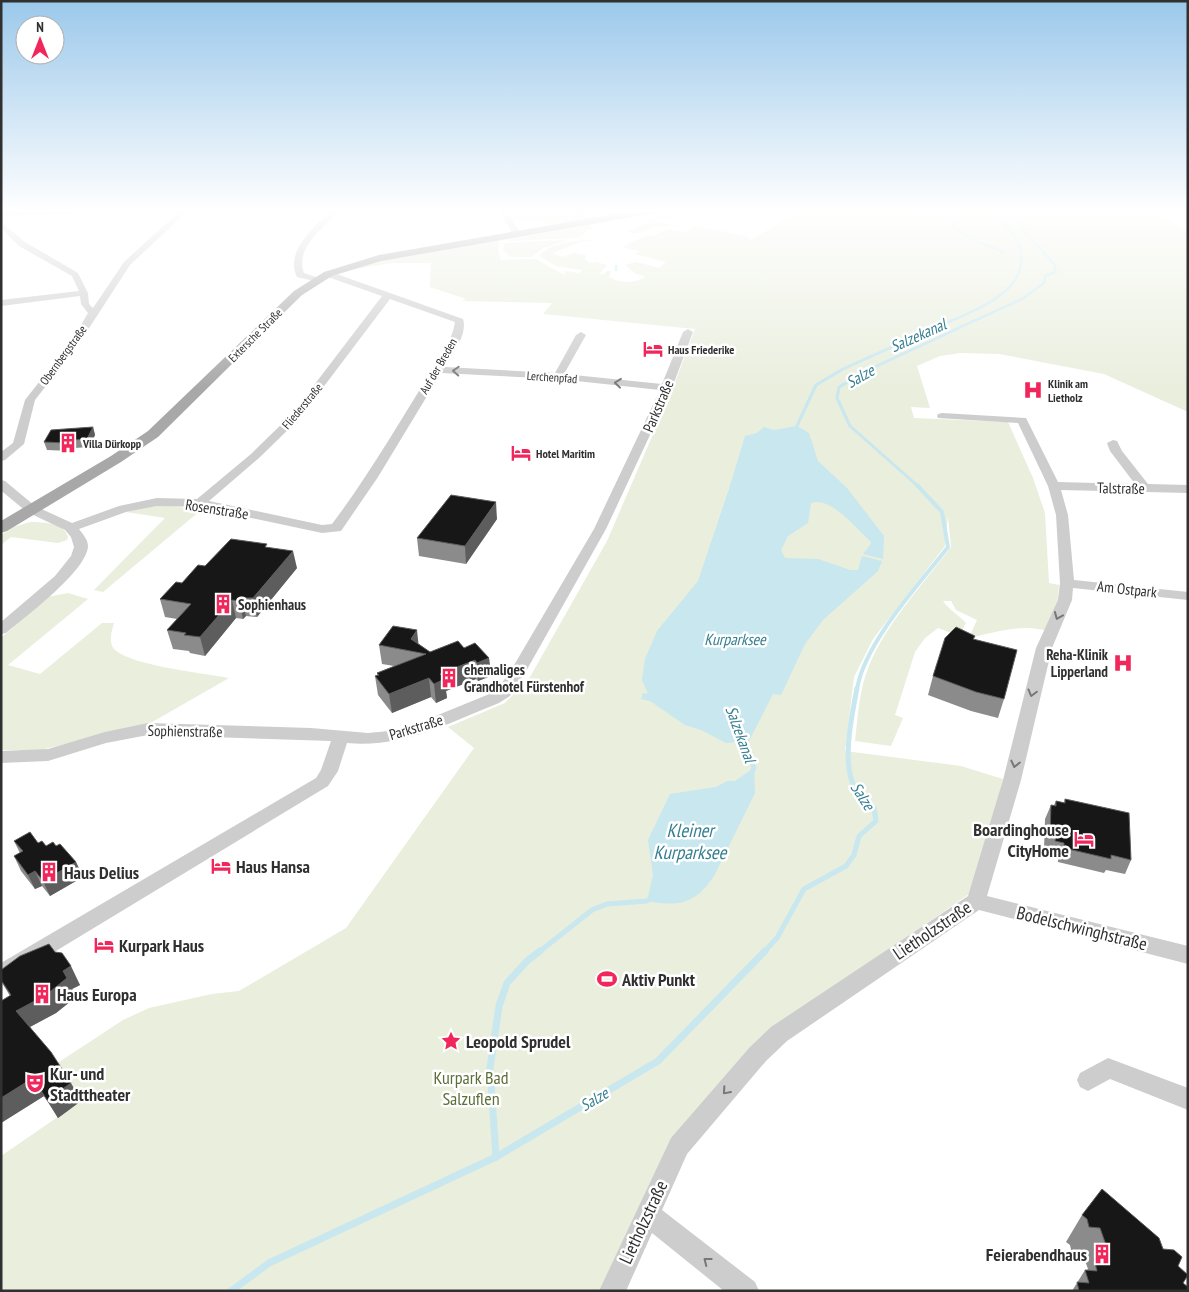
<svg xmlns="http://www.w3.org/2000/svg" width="1189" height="1292" font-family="'PT Sans Narrow',sans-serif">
<rect width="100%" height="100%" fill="#fff"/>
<!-- green -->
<g fill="#e9eedd">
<path d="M 505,209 L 558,209 L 566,214 L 579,214 L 609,209 L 651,209 L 551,226 C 542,215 524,222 512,221 Z"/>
<path d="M 802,209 L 1154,209 L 1180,227 L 1188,230 L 1188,412 L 1104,374 L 999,354 L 961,353 L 940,356 L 917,366 L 930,408 L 911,407 L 914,418 L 1008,422 L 1033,478 L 1045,513 L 1049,583 L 1059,585 L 1057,609 L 1047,631 C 1022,623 994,633 969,638 L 977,620 L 956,610 L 951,601 L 943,601 C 949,610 959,615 966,623 L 959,636 L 938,628 L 925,638 L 915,652 L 895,715 L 903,718 L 891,746 L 855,741 C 858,716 859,690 869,666 C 885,625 924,583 951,547 L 948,516 L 945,546 L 873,639 L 854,677 L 845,751 L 961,766 L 1003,779 L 975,890 L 772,1029 L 670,1143 L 602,1291 L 1,1291 L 1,1156 L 81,1101 L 56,1064 L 123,1020 L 149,1008 L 212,994 L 239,991 L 346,928 L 474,748 L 448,727 L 505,703 L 530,677 L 607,541 L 673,388 L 695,329 L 543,314 L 552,303 L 462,301 L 466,299 L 430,287 L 431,263 L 392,263 L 348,270 L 378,261 L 493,240 L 499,242 L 498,250 L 501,260 L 536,259 L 564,275 L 566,274 L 563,271 L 580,273 L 582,270 L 556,266 L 539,256 C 547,244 584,237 595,242 L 584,241 L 552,253 L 563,257 L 573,253 L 586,255 L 585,259 L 589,263 L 596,262 L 607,265 L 599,274 L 604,274 L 607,271 L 611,271 L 609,277 C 620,283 632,284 644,278 L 645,276 L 636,274 L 625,265 L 636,262 L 659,268 L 666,262 L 635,254 L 640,251 L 622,247 L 647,235 L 653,236 L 668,229 L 684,232 L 696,226 L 747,236 L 751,240 Z"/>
<path d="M 663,215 L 668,215 L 670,218 L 676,219 L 673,221 L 659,218 L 654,221 L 670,225 C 665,227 663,226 657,226 C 643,229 644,237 627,232 Z"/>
<path d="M 589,225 L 594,230 L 588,229 L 582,236 L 576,238 L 510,241 L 509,239 Z"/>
<path d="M 569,240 L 543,248 L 531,257 L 510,257 L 503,250 L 505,243 Z"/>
<path d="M 162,505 L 201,510 L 103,592 L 94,590 L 165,518 L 126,512 Z"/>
<path d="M 30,522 C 43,522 64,523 68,537 L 67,540 L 58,543 L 11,537 L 1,545 L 1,535 L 14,527 Z"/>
<path d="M 68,593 L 88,599 L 8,665 L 40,674 L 102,623 L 114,623 C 112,630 108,642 114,649 C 131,666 204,673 229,678 L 147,725 L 40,750 L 1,750 L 1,638 L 47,597 Z"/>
</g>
<!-- water -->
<g fill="#c8e7ef">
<path d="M 797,426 L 809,433 L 818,461 L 847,488 L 884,536 L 883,559 L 863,554 L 871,544 L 871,542 C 857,529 831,496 811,503 L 808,523 L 788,536 L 781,550 L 785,558 L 818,559 L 850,570 L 858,570 L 862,556 L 882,561 L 878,571 L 823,620 L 805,644 L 781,695 L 773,694 L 749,741 L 726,743 L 701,730 L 685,725 L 650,701 L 641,699 L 643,693 L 648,694 L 642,680 L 645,659 L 657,631 L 698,581 L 729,489 L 745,436 L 757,433 L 764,427 L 774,430 Z"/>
<path d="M 754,768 L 755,793 L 714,876 C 695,904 679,907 647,901 L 653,875 L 648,840 L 670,794 L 716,787 L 727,781 L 735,781 Z"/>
</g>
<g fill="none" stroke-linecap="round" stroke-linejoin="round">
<!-- stream-far4 -->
<g stroke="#c8e7ef" stroke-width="2.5">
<path d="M 905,209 L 935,215"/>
<path d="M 950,219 L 955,221 L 953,227 L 971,239 L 1004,252"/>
<path d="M 616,266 L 616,270"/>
<path d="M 929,330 C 960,316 1027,297 1021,254 C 1019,237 1002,221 991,209"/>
<path d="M 954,330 L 1022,299 L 1044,283 L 1045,276 L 1055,272 L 1055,265 L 1005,209"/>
</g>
<!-- stream-far3 -->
<g stroke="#c8e7ef" stroke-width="3">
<path d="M 795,430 L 816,385 L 843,369 L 932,329"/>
<path d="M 919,487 L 850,426 L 837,398 L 839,387 L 868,370 L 957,329"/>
</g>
<!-- stream-far2 -->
<path stroke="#c8e7ef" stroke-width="4" d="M 857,689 C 865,642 918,586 948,547 L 942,512 L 917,485"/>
<!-- stream-far1 -->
<g stroke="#c8e7ef" stroke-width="5">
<path d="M 743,738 L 754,768 L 752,772"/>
<path d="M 539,952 L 592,910 L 607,904 L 647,901 L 650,899"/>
<path d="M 764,952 L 777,938 L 804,889 L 846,866 L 854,855 L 859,836 L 876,821 L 874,808 C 867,802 860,797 855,788 C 841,764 852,715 857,688"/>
</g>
<!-- stream -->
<g stroke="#c8e7ef" stroke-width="7">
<path d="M 496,1157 L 490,1068 L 499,1006 L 507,983 L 527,961 L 540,951"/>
<path d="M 231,1291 L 269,1263 L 496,1157 L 658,1061 L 765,951"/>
</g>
<!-- minor -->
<g fill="#cdcdcd" fill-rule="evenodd">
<path d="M 98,209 L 89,213 L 1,216 L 1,212 Z"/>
<path d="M 182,209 L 190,209 L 130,265 L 80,342 L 35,400 L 24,444 L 5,460 L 1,461 L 1,452 L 13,443 L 25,400 L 73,339 L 88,313 L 81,304 L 80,296 L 1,306 L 1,300 L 79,291 L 72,276 L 19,246 L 1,228 L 1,222 L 25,242 L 78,273 L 88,293 L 89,304 L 93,308 L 124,262 Z"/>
<path d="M 333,209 L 341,209 C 326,226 294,247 304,273 L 322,279 L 318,282 L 297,277 C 284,251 316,225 333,209 Z"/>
<path d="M 498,209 L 505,209 L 521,234 L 520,236 L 514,236 Z"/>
<path d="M 325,272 L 331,272 L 463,319 C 468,334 452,355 445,367 L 555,373 L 576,335 L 581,332 L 586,335 L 564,374 L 662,384 L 683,332 L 688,329 L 693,332 L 672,388 L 606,529 L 525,673 L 510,696 L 499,703 C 448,723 404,748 347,743 L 338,771 L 328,786 L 8,980 L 1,983 L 1,963 L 316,778 L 321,770 L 331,741 L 148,735 L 106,743 L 48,761 L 1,763 L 1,751 L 48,749 L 105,732 L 148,723 L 311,728 L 368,733 L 389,731 L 406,728 L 487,695 L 498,688 L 510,672 L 594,529 L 660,390 L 558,379 L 441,373 L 378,477 L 341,531 L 322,533 L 200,507 L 157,506 L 126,512 L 79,529 C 83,534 88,540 88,546 C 87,571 25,617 6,633 L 1,634 L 1,622 L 55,576 L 71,556 L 74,547 L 71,537 L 65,530 L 27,512 L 4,493 L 1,491 L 1,480 L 5,481 L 35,506 L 72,523 L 119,506 L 157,498 L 197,499 L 251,454 L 292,414 L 382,296 L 325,276 ZM 390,299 L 455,322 C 452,341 441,355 432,370 C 400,421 369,475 332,524 L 322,525 L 209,501 L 259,458 L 300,418 Z"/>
<path d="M 942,413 L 1026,418 L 1058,482 L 1135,484 L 1110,451 L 1107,443 L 1113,440 L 1117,441 L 1122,451 L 1148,484 L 1188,485 L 1188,493 L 1061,490 L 1068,515 L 1074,580 L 1188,592 L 1188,600 L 1073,588 L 1072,600 L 1052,648 L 1021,780 L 987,896 L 1188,946 L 1188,964 L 979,910 L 787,1041 L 766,1061 L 687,1154 L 662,1210 L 755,1282 L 759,1291 L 724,1291 L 652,1233 L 626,1291 L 599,1291 L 671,1138 L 750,1047 L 771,1027 L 968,896 L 1003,780 L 1036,648 L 1058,600 L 1060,583 L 1056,515 L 1048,486 L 1018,423 L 938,418 L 937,416 L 938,414 Z"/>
<path d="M 1108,1058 L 1188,1088 L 1188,1110 L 1110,1079 L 1088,1091 L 1080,1087 L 1077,1080 L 1080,1073 Z"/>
</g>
<!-- major -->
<path fill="#a8a8a8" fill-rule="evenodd" d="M 644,209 L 665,209 L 661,212 L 381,261 L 332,276 L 302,295 L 158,437 L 121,462 L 7,531 L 1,533 L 1,521 L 111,456 L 148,431 L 294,291 L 324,272 L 379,255 Z"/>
</g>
<!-- wall -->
<g fill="#8b8b8b">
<path d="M 572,209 L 599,209 L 577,213 Z"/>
<path d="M 93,427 L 95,435 L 89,447 L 75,448 L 69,451 L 47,450 L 44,442 Z"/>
<path d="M 497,519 L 466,564 L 419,556 L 417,538 Z"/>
<path d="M 268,547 L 297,568 L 257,617 L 246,616 L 243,619 L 236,618 L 205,656 L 190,653 L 189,651 L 173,649 L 167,630 L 177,619 L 165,617 L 160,599 L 182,583 L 205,566 Z"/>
<path d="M 975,636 L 974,639 L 1004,699 L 998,718 L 971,711 L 928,695 L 933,676 Z"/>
<path d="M 419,644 L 430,652 L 464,648 L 489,658 L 491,676 L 478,681 L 476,679 L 446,691 L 447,698 L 436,703 L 431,697 L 392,713 L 378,695 L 375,676 L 377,675 L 377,673 L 394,666 L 382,664 L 379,645 Z"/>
<path d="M 1065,799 L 1131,860 L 1125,874 L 1106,870 L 1104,873 L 1058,862 L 1058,858 L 1050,856 L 1050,850 L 1044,849 L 1045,819 L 1051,805 L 1054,805 L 1056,801 L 1064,803 Z"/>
<path d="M 14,841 L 38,843 L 46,846 L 56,846 L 76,862 L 83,877 L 50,896 L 42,886 L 35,889 L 21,871 L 14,856 L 20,853 Z"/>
<path d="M 55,952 L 80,985 L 72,989 L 76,997 L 56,1013 L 30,1027 L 81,1101 L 58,1118 L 44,1096 L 1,1123 L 10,996 L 1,981 L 1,970 Z"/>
<path d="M 1082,1215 L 1163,1249 L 1178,1266 L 1183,1283 L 1188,1291 L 1072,1291 L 1085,1270 L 1087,1270 L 1088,1269 L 1083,1255 L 1072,1254 L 1070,1245 L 1066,1242 Z"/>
</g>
<!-- shaded-wall -->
<g fill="#5d5d5d">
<path d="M 577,209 L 599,209 L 577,213 Z"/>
<path d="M 93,427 L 95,435 L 89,447 L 87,439 Z"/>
<path d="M 73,440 L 75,448 L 69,451 L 66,443 Z"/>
<path d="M 496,502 L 497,519 L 466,564 L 465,546 Z"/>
<path d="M 293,551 L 297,568 L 257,617 L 253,598 Z"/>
<path d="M 241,598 L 246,616 L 243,619 L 239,601 Z"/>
<path d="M 232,600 L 236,618 L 205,656 L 200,637 Z"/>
<path d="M 417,630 L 419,649 L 411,639 Z"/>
<path d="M 489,658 L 491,676 L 478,681 L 477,663 Z"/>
<path d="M 475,660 L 476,679 L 446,691 L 447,698 L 436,703 L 434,684 L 440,674 Z"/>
<path d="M 429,678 L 431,697 L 392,713 L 389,694 Z"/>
<path d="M 76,862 L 83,877 L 50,896 L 43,881 Z"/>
<path d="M 35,871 L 42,886 L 35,889 L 28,875 Z"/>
<path d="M 71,966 L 80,985 L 72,989 L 76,997 L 56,1013 L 26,1029 L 16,1011 L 63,971 Z"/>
<path d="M 33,1078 L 44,1096 L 1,1123 L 1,1098 Z"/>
<path d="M 71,1083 L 81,1101 L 58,1118 L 47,1100 Z"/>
</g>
<!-- building -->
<g fill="#171717" stroke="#5d5d5d">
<path d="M 93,427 L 87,439 L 73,440 L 66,443 L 44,442 L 51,430 Z"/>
<path d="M 451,495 L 496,502 L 465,546 L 417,538 Z"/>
<path d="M 231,539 L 267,544 L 265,547 L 293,551 L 253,598 L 241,598 L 239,601 L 232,600 L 200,637 L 184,635 L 186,633 L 167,630 L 191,604 L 160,599 L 176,582 L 182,583 L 198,565 L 205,566 Z"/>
<path d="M 393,626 L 417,630 L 411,639 L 430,652 L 458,641 L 464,648 L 475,643 L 489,658 L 477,663 L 475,660 L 440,674 L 445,679 L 434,684 L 429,678 L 389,694 L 375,676 L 379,675 L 377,673 L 426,654 L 379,645 Z"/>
<path d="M 956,627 L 975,636 L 973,639 L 1017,650 L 1004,699 L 976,692 L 933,676 L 945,638 Z"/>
<path d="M 1065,799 L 1129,813 L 1131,860 L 1111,855 L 1111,859 L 1064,848 L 1064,843 L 1055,841 L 1056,836 L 1050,834 L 1051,805 L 1056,806 L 1056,801 L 1065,803 Z"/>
<path d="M 30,832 L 38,843 L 42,841 L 46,846 L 53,842 L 56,846 L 60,844 L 76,862 L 43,881 L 35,871 L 28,875 L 14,856 L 23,851 L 14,841 Z"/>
<path d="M 49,944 L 55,952 L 62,953 L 71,966 L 63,971 L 67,978 L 46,995 L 16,1011 L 51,1052 L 71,1083 L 47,1100 L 33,1078 L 1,1098 L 1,1001 L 11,995 L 1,980 L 1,970 L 20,956 Z"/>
<path d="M 1102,1189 L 1159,1238 L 1163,1249 L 1174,1250 L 1182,1257 L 1178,1266 L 1188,1275 L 1183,1283 L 1188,1287 L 1188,1291 L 1079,1291 L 1077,1282 L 1089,1283 L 1085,1270 L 1097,1271 L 1094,1259 L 1098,1259 L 1106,1245 L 1100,1228 L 1089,1227 L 1087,1219 L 1082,1215 Z"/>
</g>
<!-- one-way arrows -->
<defs><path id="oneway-chevron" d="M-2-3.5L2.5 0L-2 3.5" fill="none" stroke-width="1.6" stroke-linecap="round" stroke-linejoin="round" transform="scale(1.25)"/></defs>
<g stroke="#777">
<use href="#oneway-chevron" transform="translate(456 371) rotate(-177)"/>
<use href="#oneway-chevron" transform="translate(618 383) rotate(-174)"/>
<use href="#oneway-chevron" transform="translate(1058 616) rotate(113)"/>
<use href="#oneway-chevron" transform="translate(1032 693) rotate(105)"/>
<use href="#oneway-chevron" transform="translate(1015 764) rotate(103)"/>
<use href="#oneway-chevron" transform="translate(726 1091) rotate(131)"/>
<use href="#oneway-chevron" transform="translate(707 1261) rotate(-142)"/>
</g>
<!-- sky -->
<linearGradient id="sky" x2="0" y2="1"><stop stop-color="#9bc8eb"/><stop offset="0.54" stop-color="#fff"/><stop offset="1" stop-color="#fff" stop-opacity="0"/></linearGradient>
<rect width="1189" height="390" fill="url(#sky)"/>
<!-- icons -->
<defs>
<symbol id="hotel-bare" viewBox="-9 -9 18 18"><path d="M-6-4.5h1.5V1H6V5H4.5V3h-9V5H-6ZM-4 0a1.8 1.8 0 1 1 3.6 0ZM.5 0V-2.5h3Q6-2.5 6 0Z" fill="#f1275c" stroke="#fff" stroke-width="2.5" paint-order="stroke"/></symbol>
<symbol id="hospital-bare" viewBox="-9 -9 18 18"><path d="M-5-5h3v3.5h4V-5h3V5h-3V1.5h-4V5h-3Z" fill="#f1275c" stroke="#fff" stroke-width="2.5" paint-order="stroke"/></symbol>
<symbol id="building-bare" viewBox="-9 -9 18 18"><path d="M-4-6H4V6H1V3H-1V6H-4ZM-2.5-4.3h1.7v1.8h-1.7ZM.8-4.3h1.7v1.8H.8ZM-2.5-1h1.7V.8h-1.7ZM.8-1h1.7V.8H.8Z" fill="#f1275c" stroke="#fff" stroke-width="2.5" paint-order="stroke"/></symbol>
<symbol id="stadium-bare" viewBox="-9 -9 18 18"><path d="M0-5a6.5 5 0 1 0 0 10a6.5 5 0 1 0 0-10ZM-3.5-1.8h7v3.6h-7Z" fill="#f1275c" stroke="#fff" stroke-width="2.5" paint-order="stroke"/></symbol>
<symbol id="sight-bare" viewBox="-9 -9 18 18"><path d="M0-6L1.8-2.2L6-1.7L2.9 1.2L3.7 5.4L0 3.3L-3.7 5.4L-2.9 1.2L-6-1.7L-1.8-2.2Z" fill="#f1275c" stroke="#fff" stroke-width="2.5" paint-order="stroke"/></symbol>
<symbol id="theatre-bare" viewBox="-9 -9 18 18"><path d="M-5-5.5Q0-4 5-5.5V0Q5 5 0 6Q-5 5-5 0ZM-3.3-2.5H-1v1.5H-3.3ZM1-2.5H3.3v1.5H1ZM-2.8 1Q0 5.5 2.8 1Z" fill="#f1275c" stroke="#fff" stroke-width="2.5" paint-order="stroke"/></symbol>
</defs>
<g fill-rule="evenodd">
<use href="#hotel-bare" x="639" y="335" width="28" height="28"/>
<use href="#hospital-bare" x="1019" y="376" width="28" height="28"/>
<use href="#building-bare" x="54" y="429" width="28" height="28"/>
<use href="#hotel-bare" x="507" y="439" width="28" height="28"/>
<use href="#building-bare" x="209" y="590" width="28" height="28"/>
<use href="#hospital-bare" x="1109" y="649" width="28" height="28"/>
<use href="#building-bare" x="435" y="664" width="28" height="28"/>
<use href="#hotel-bare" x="1070" y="825" width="28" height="28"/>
<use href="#hotel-bare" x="207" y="852" width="28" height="28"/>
<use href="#building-bare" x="35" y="858" width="28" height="28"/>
<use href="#hotel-bare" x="90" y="931" width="28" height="28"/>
<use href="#stadium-bare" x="593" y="965" width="28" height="28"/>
<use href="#building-bare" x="28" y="980" width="28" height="28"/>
<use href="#sight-bare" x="437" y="1027" width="28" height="28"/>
<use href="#theatre-bare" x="21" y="1069" width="28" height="28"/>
<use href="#building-bare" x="1088" y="1240" width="28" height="28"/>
</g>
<g text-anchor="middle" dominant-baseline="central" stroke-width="5" stroke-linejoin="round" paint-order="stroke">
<!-- far-street labels -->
<g font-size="12" fill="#303030" stroke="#fff">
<text transform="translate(255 335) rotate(-45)">Extersche Straße</text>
<text transform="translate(63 355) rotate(-54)">Obernbergstraße</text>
<text transform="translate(438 366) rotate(-60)">Auf der Breden</text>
<text transform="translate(552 377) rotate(4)">Lerchenpfad</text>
<text transform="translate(302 406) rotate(-50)">Fliederstraße</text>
</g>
<!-- far-poi labels -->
<g font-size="12" font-weight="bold" fill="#303030" stroke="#fff" text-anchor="start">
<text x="668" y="349">Haus Friederike</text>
<text x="1048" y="383">Klinik am<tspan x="1048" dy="14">Lietholz</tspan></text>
<text x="83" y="443">Villa Dürkopp</text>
<text x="536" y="453">Hotel Maritim</text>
</g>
<!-- street labels -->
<g font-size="15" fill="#303030" stroke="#fff">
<text transform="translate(658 406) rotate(-67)">Parkstraße</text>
<text transform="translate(1121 488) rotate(1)">Talstraße</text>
<text transform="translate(217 509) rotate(9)">Rosenstraße</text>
<text transform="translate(1127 589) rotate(6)">Am Ostpark</text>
<text transform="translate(416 727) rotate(-17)">Parkstraße</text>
<text transform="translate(185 731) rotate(1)">Sophienstraße</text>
</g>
<!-- poi labels -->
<g font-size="15" font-weight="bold" fill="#303030" stroke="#fff" text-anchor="start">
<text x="238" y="604">Sophienhaus</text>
<text x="1108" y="654" text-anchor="end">Reha-Klinik<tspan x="1108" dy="17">Lipperland</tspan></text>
<text x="464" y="669">ehemaliges<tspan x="464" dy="17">Grandhotel Fürstenhof</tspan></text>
</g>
<!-- water labels -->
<g font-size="16" font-style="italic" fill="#357f91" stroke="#fff">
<text transform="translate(918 335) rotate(-24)">Salzekanal</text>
<text transform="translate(860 376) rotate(-30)">Salze</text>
<text x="735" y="639">Kurparksee</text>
<text transform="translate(741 734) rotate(70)">Salzekanal</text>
<text transform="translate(863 796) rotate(57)">Salze</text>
<text transform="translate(594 1099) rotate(-31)">Salze</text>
</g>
<!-- near-poi labels -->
<g font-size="18" font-weight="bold" fill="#303030" stroke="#fff" text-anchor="start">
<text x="1069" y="829" text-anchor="end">Boardinghouse<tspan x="1069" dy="21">CityHome</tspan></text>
<text x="236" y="866">Haus Hansa</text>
<text x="64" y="872">Haus Delius</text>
<text x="119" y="945">Kurpark Haus</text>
<text x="622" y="979">Aktiv Punkt</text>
<text x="57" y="994">Haus Europa</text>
<text x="466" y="1041">Leopold Sprudel</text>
<text x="50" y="1073">Kur- und<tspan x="50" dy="21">Stadttheater</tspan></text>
<text x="1087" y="1254" text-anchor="end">Feierabendhaus</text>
</g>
<!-- near-street labels -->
<g font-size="18" fill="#303030" stroke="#fff">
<text transform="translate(1082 928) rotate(14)">Bodelschwinghstraße</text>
<text transform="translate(932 930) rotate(-34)">Lietholzstraße</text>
<text transform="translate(643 1222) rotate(-65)">Lietholzstraße</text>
</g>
<!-- near-park labels -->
<g font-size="18" fill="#5c6f39" stroke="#fff">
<text x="471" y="1077">Kurpark Bad<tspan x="471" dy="21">Salzuflen</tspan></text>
</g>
<!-- near-water labels -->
<g font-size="19" font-style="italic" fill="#357f91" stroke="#fff">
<text x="690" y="830">Kleiner<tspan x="690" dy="22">Kurparksee</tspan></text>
</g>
</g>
<!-- border -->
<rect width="1189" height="1292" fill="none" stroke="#303030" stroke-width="5"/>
<!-- north arrow -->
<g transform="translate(40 40)"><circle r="24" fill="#ffffff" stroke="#acacac"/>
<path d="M0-4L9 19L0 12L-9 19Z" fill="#f1275c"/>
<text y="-8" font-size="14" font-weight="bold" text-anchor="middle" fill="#303030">N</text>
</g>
</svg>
